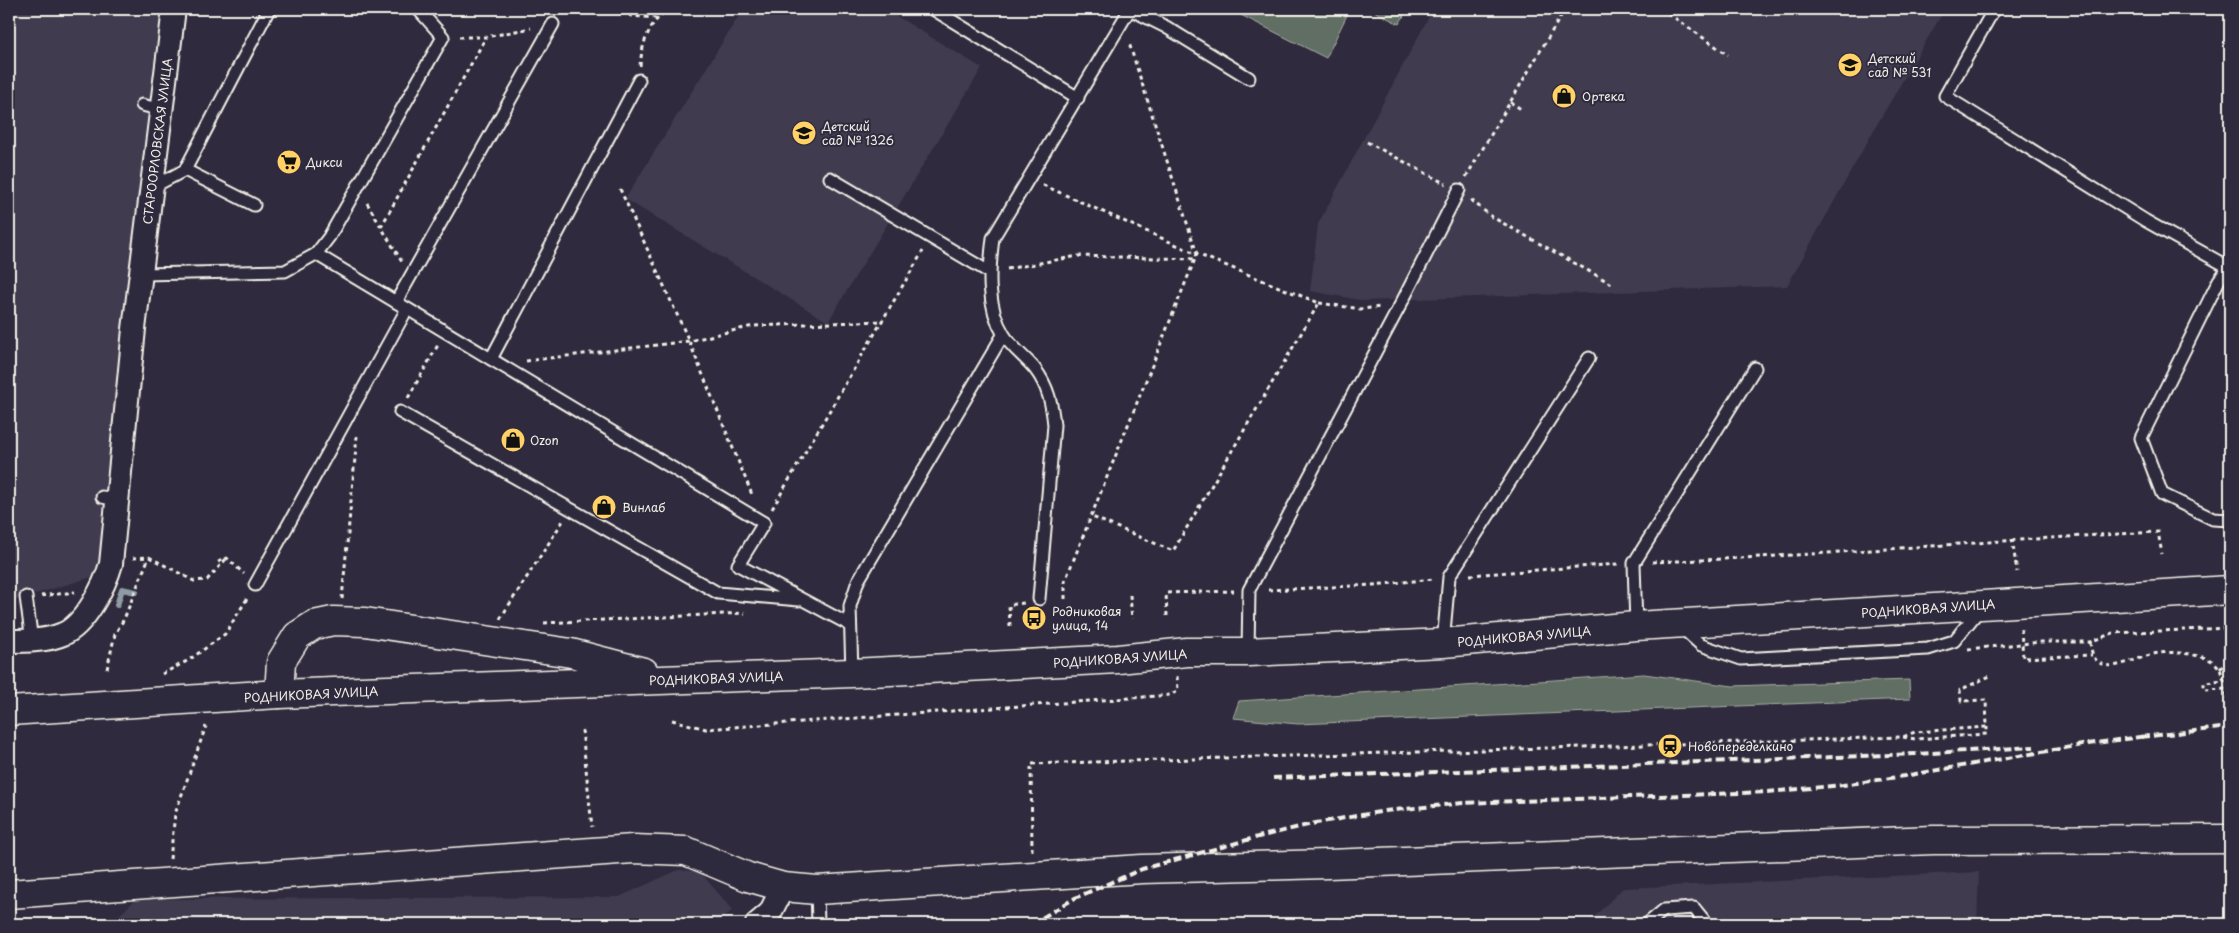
<svg xmlns="http://www.w3.org/2000/svg" width="2239" height="933" font-family="'Playpen Sans',sans-serif">
<rect width="100%" height="100%" fill="#2f2a3d"/>
<filter id="ink" filterUnits="userSpaceOnUse"><feTurbulence type="fractalNoise" baseFrequency=".02" numOctaves="2"/><feDisplacementMap in="SourceGraphic" scale="10" xChannelSelector="R" yChannelSelector="G"/><feConvolveMatrix kernelMatrix="1 2 1 2 8 2 1 2 1" color-interpolation-filters="sRGB"/></filter>
<g filter="url(#ink)">
<!-- built -->
<g fill="#3f3b50">
<path d="M 9,9 L 166,9 L 109,572 L 9,602 Z"/>
<path d="M 743,9 L 885,9 L 982,68 L 828,322 L 625,199 Z"/>
<path d="M 1433,9 L 1945,9 L 1879,121 L 1787,286 L 1365,301 L 1310,291 L 1318,224 Z"/>
<path d="M 678,870 L 699,871 L 733,910 L 715,924 L 110,924 L 136,899 L 619,897 Z"/>
<path d="M 1979,872 L 1977,924 L 1587,924 L 1623,888 Z"/>
</g>
<!-- green -->
<g fill="#606e63" stroke="#aab0a6">
<path d="M 1244,9 L 1339,9 L 1348,13 L 1326,58 L 1241,15 Z"/>
<path d="M 1370,9 L 1408,9 L 1399,24 Z"/>
<path d="M 1644,674 L 1733,686 L 1909,680 L 1910,699 L 1298,724 L 1233,718 L 1239,701 Z"/>
</g>
<g fill="none" stroke-linecap="round" stroke-linejoin="round">
<!-- stream -->
<path stroke="#8e9ba3" stroke-width="6" d="M 117,605 L 122,589 L 136,592"/>
<defs>
<g id="service">
<path d="M 933,9 L 1078,98"/>
<path d="M 1130,9 L 1166,27 L 1249,78"/>
<path d="M 1994,9 L 1945,96 L 2146,221 L 2230,268"/>
<path d="M 142,105 L 162,110"/>
<path d="M 185,170 L 254,205"/>
<path d="M 830,178 L 989,272"/>
<path d="M 153,187 L 185,170 L 269,9"/>
<path d="M 316,254 L 764,523 L 738,565 L 850,625"/>
<path d="M 2229,267 L 2219,280 L 2141,438 L 2162,494 L 2213,519 L 2230,520"/>
<path d="M 142,274 L 285,271 L 316,254 L 329,237 L 443,37 L 418,9"/>
<path d="M 396,302 L 553,24"/>
<path d="M 491,359 L 639,80"/>
<path d="M 400,412 L 718,593 L 799,600"/>
<path d="M 102,497 L 118,500"/>
<path d="M 255,585 L 407,309"/>
<path d="M 26,597 L 32,641"/>
<path d="M 1039,599 L 1054,425 C 1052,404 1048,386 1035,369 C 1025,357 1012,348 1004,335 C 986,306 989,270 993,238 L 1130,9"/>
<path d="M 1636,626 L 1634,563 L 1755,368"/>
<path d="M 1680,626 L 1701,645 L 1741,659 L 1928,649 L 1954,641 L 1980,609"/>
<path d="M 1443,643 L 1449,577 L 1589,358"/>
<path d="M 1248,652 L 1249,590 L 1403,300 L 1459,190"/>
<path d="M 852,673 L 850,606 L 858,581 L 1003,335"/>
<path d="M 817,890 L 818,924"/>
<path d="M 1647,924 L 1664,910 L 1694,908 L 1707,924"/>
</g>
<g id="minor">
<path d="M 9,641 C 26,641 47,641 63,634 C 85,625 105,585 111,564 L 134,329 L 174,9"/>
<path d="M 757,924 L 770,913 L 783,887"/>
</g>
<path id="tertiary" d="M 9,894 L 633,849 L 686,851 L 748,877 L 783,887 L 817,890 L 1142,869 L 1328,864 L 1933,840 L 2230,839"/>
<g id="secondary">
<path d="M 279,694 L 281,662 L 297,636 L 314,625 L 333,621 L 365,622 L 571,653 L 644,672"/>
<path d="M 9,711 L 279,694 L 852,673 L 1118,659 L 1187,652 L 1248,652 L 1443,643 L 1636,626 L 2230,590"/>
</g>
</defs>
<!-- service casing -->
<use href="#service" stroke="#f4f1e8" stroke-width="15"/>
<!-- minor casing -->
<use href="#minor" stroke="#f4f1e8" stroke-width="26"/>
<!-- tertiary casing -->
<use href="#tertiary" stroke="#f4f1e8" stroke-width="31"/>
<!-- secondary casing -->
<use href="#secondary" stroke="#f4f1e8" stroke-width="31"/>
<!-- path -->
<g stroke="#f4f1e8" stroke-width="3" stroke-dasharray="4 4" stroke-linecap="butt">
<path d="M 614,9 L 632,16 L 656,18"/>
<path d="M 1662,9 L 1728,55"/>
<path d="M 459,37 L 486,37 L 531,28"/>
<path d="M 640,66 C 642,43 649,23 668,9"/>
<path d="M 1510,102 L 1521,109"/>
<path d="M 1367,142 L 1446,184"/>
<path d="M 1466,177 L 1565,9"/>
<path d="M 1043,185 L 1197,254 L 1129,43"/>
<path d="M 620,189 L 689,341 L 753,497"/>
<path d="M 1471,200 L 1492,217 L 1612,284"/>
<path d="M 367,203 L 402,262"/>
<path d="M 381,227 L 486,37"/>
<path d="M 1007,269 L 1078,256 L 1195,259"/>
<path d="M 1319,303 L 1361,309 L 1381,307"/>
<path d="M 526,361 L 689,341 L 753,326 L 883,321"/>
<path d="M 408,398 L 438,345"/>
<path d="M 772,509 L 923,251"/>
<path d="M 2012,539 L 2017,572"/>
<path d="M 133,558 L 149,557 L 194,581 L 207,580 L 227,558"/>
<path d="M 218,562 L 227,558 L 244,574"/>
<path d="M 1652,562 C 1821,556 1989,540 2158,532 L 2162,554"/>
<path d="M 1470,575 L 1618,564"/>
<path d="M 1268,590 L 1373,585 L 1434,579"/>
<path d="M 1130,595 L 1132,619"/>
<path d="M 41,596 L 75,592"/>
<path d="M 342,599 L 357,436"/>
<path d="M 1065,599 L 1065,581 L 1197,254 L 1319,303 L 1173,551 L 1090,516"/>
<path d="M 1167,616 L 1166,593 L 1234,591"/>
<path d="M 500,619 L 563,521"/>
<path d="M 544,623 L 745,613"/>
<path d="M 1010,626 L 1009,605 L 1024,603"/>
<path d="M 2021,629 L 2023,658 L 2092,655"/>
<path d="M 2090,642 C 2094,686 2135,656 2159,653 C 2173,651 2205,654 2216,664 C 2221,669 2222,675 2224,681 L 2204,683 L 2204,690 L 2226,689 L 2230,731"/>
<path d="M 1968,649 L 2041,642 L 2090,642 L 2113,633 L 2230,628"/>
<path d="M 107,669 L 115,634 L 124,619 L 149,557"/>
<path d="M 2220,669 L 2230,658"/>
<path d="M 162,674 L 189,660 L 225,634 L 247,599"/>
<path d="M 672,720 L 706,729 L 1171,695 L 1178,690 L 1177,676"/>
<path d="M 582,730 L 592,827"/>
<path d="M 1903,737 L 1915,739 L 1987,734 L 1987,727"/>
<path d="M 1032,851 L 1031,764 L 1903,737 L 1915,732 L 1987,727 L 1986,700 L 1961,701 L 1960,690 L 1992,675"/>
<path d="M 170,859 L 175,814 L 206,726"/>
</g>
<!-- service -->
<use href="#service" stroke="#2f2a3d" stroke-width="11"/>
<!-- minor -->
<use href="#minor" stroke="#2f2a3d" stroke-width="22"/>
<!-- tertiary -->
<use href="#tertiary" stroke="#2f2a3d" stroke-width="28"/>
<!-- secondary -->
<use href="#secondary" stroke="#2f2a3d" stroke-width="28"/>
<!-- rail -->
<g stroke="#f4f1e8" stroke-width="4" stroke-dasharray="8 4" stroke-linecap="butt">
<path d="M 2141,737 L 2230,727"/>
<path d="M 1273,778 L 1916,754 L 2034,747"/>
<path d="M 1032,924 L 1075,898 L 1142,869 L 1258,837 L 1316,823 L 1385,811 L 1463,803 L 1768,792 L 1843,785 L 1904,776 L 2088,744 L 2147,736"/>
</g>
</g>
</g>
<!-- icons -->
<defs>
<symbol id="school-disc" viewBox="-11 -11 22 22"><circle r="9.5" fill="#ffd166" stroke="#2f2a3d"/><path d="M0-5L7-2L0 1L-7-2ZM-4 1L0 2.5L4 1V4Q0 6-4 4Z" fill="#111"/></symbol>
<symbol id="shop-disc" viewBox="-11 -11 22 22"><circle r="9.5" fill="#ffd166" stroke="#2f2a3d"/><path d="M-5-2.5h2.3a2.7 3.5 0 0 1 5.4 0H5L5.5 6h-11ZM-1.5-2.5h3a1.5 2.3 0 0 0-3 0Z" fill="#111"/></symbol>
<symbol id="supermarket-disc" viewBox="-11 -11 22 22"><circle r="9.5" fill="#ffd166" stroke="#2f2a3d"/><path d="M-6-5.5h2.5l.6 2H6L4.5 2H-2.5L-4.4-4H-6ZM-1.5 3.2a1.3 1.3 0 1 0 .1 0ZM3 3.2a1.3 1.3 0 1 0 .1 0Z" fill="#111"/></symbol>
<symbol id="bus-disc" viewBox="-11 -11 22 22"><circle r="9.5" fill="#ffd166" stroke="#2f2a3d"/><path d="M-5-6H5V4H4V6H2V4H-2V6H-4V4H-5ZM-3.5-4V0h7V-4ZM-3.5 1.2v1.5H-2V1.2ZM2 1.2v1.5H3.5V1.2Z" fill="#111"/></symbol>
<symbol id="station-disc" viewBox="-11 -11 22 22"><circle r="9.5" fill="#ffd166" stroke="#2f2a3d"/><path d="M-3-6H3Q5-6 5-4V2Q5 4 3 4L4.5 6H3L1.5 4h-3L-3 6H-4.5L-3 4Q-5 4-5 2V-4Q-5-6-3-6ZM-3.5-4v3h7v-3ZM-3.5 1v1.5H-2V1ZM2 1v1.5H3.5V1Z" fill="#111"/></symbol>
</defs>
<g fill-rule="evenodd">
<use href="#school-disc" x="1836" y="51" width="28" height="28"/>
<use href="#shop-disc" x="1550" y="82" width="28" height="28"/>
<use href="#school-disc" x="790" y="119" width="28" height="28"/>
<use href="#supermarket-disc" x="275" y="148" width="28" height="28"/>
<use href="#shop-disc" x="499" y="426" width="28" height="28"/>
<use href="#shop-disc" x="590" y="493" width="28" height="28"/>
<use href="#bus-disc" x="1020" y="604" width="28" height="28"/>
<use href="#station-disc" x="1656" y="732" width="28" height="28"/>
</g>
<g text-anchor="middle" dominant-baseline="central" stroke-width="4" stroke-linejoin="round" paint-order="stroke">
<!-- poi labels -->
<g font-size="12" fill="#f4f1e8" stroke="#2f2a3d" text-anchor="start">
<text x="1868" y="58">Детский<tspan x="1868" dy="14">сад № 531</tspan></text>
<text x="1582" y="96">Ортека</text>
<text x="822" y="126">Детский<tspan x="822" dy="14">сад № 1326</tspan></text>
<text x="306" y="162">Дикси</text>
<text x="530" y="440">Ozon</text>
<text x="622" y="507">Винлаб</text>
<text x="1052" y="611">Родниковая<tspan x="1052" dy="14">улица, 14</tspan></text>
<text x="1688" y="746">Новопеределкино</text>
</g>
<!-- street labels -->
<g font-size="12" fill="#f4f1e8" stroke="#2f2a3d">
<text transform="translate(157 141) rotate(-83)">СТАРООРЛОВСКАЯ УЛИЦА</text>
<text transform="translate(1928 608) rotate(-4)">РОДНИКОВАЯ УЛИЦА</text>
<text transform="translate(1524 636) rotate(-5)">РОДНИКОВАЯ УЛИЦА</text>
<text transform="translate(1120 658) rotate(-4)">РОДНИКОВАЯ УЛИЦА</text>
<text transform="translate(716 678) rotate(-2)">РОДНИКОВАЯ УЛИЦА</text>
<text transform="translate(311 694) rotate(-3)">РОДНИКОВАЯ УЛИЦА</text>
</g>
</g>
<!-- margin -->
<rect width="2239" height="933" fill="none" stroke="#2f2a3d" stroke-width="30"/>
<rect x="15" y="15" width="2209" height="903" fill="none" stroke="#f4f1e8" stroke-width="2" filter="url(#ink)"/>
</svg>
